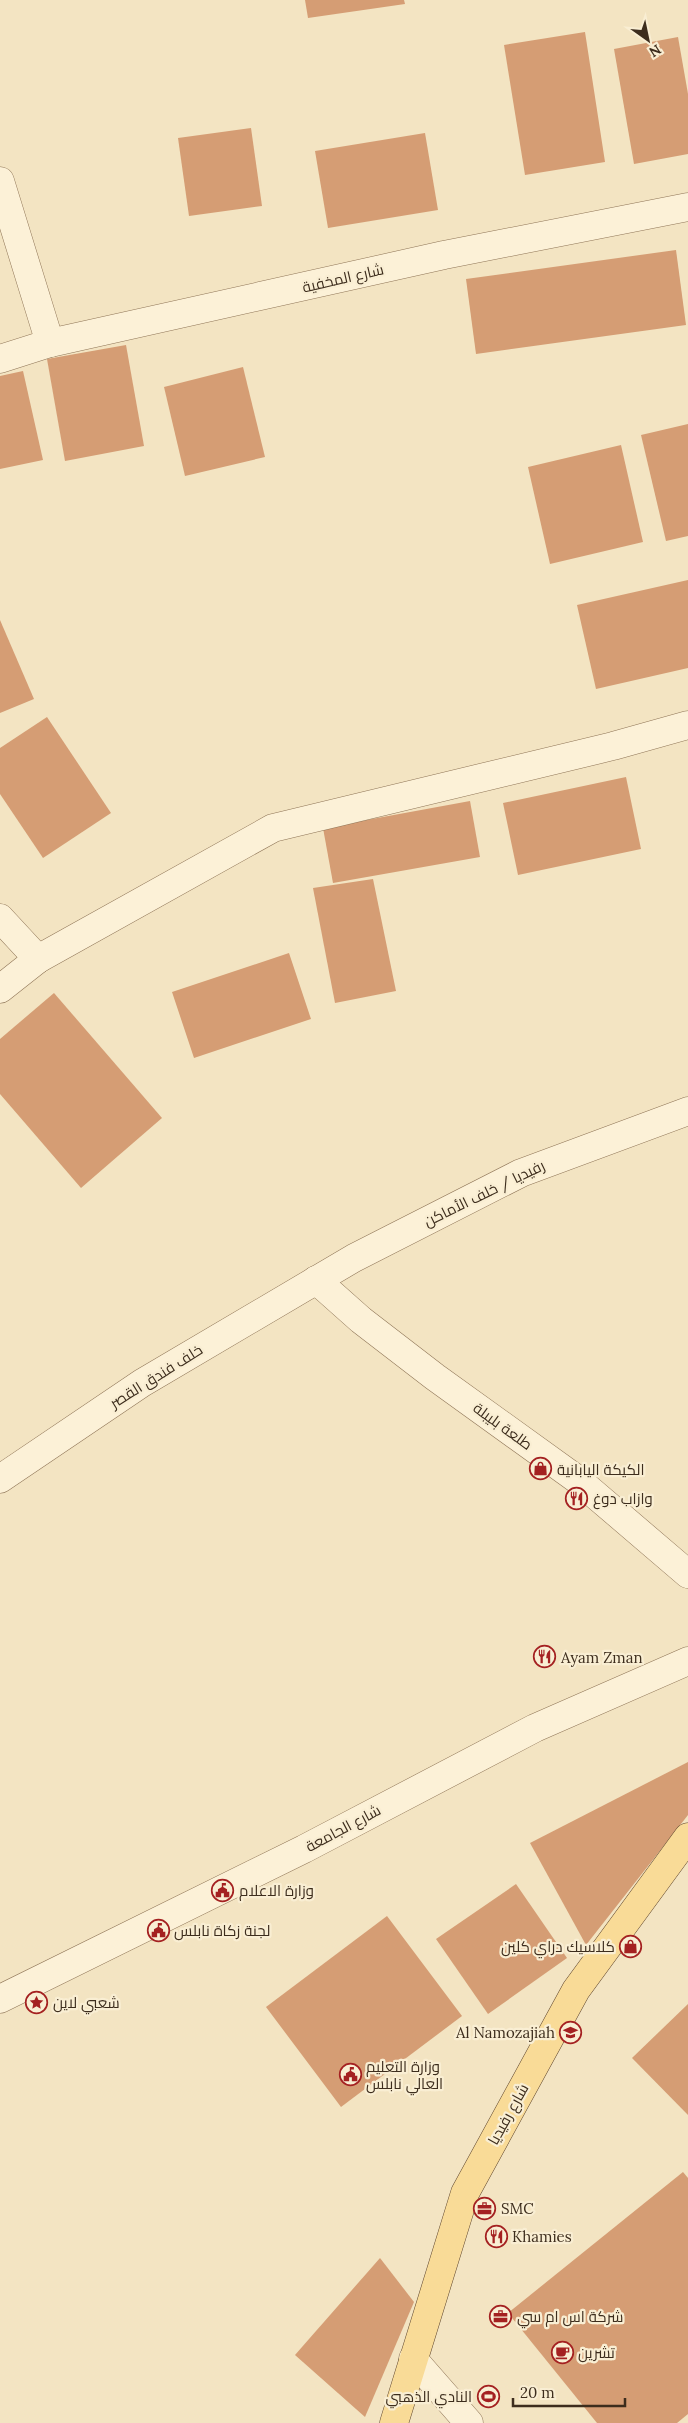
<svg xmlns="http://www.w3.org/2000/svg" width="688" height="2423" font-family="Lora,Cairo,serif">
<rect width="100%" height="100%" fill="#f3e4c2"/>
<!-- building -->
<g fill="#d59d74">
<path d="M 305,0 L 404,0 L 405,4 L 308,18 Z"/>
<path d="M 585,32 L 605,162 L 525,175 L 504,45 Z"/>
<path d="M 678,37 L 688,94 L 688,154 L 634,164 L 614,49 Z"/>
<path d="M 251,128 L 262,206 L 189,216 L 178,138 Z"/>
<path d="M 425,133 L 438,210 L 328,228 L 315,151 Z"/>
<path d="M 676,250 L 686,325 L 476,354 L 466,279 Z"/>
<path d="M 126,345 L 144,446 L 65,461 L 47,359 Z"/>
<path d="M 243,367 L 265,457 L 185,476 L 164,387 Z"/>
<path d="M 23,371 L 43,460 L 0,469 L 0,376 Z"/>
<path d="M 688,424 L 688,536 L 666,541 L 641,435 Z"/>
<path d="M 621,445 L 643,542 L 550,564 L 528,467 Z"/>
<path d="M 688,580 L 688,668 L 596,689 L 577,605 Z"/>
<path d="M 0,620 L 34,699 L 0,713 Z"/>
<path d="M 47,717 L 111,813 L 43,858 L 0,794 L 0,748 Z"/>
<path d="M 626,777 L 641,849 L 518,875 L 503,803 Z"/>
<path d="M 470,801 L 480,857 L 333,883 L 323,828 Z"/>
<path d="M 373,879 L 396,991 L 335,1003 L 313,888 Z"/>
<path d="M 289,953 L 311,1019 L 194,1058 L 172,992 Z"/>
<path d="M 54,993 L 162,1118 L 81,1188 L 0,1094 L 0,1039 Z"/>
<path d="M 688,1762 L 688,1815 L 586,1945 L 530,1843 Z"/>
<path d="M 516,1884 L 567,1958 L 488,2014 L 436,1939 Z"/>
<path d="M 387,1916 L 462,2016 L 341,2107 L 266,2007 Z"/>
<path d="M 688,2004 L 688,2115 L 632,2058 Z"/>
<path d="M 683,2172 L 688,2178 L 688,2414 L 677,2423 L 597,2423 L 508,2313 Z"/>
<path d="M 380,2258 L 414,2302 L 365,2417 L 295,2355 Z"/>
</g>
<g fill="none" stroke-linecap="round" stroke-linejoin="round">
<defs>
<g id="minor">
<path d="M 0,181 L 50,343"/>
<path d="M 0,359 L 50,343 L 444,255 L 688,207"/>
<path d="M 0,918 L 38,959"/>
<path d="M 0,989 L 38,959 L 273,828 L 613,746 L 688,725"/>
<path d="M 316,1280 L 361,1320 L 435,1377 L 578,1480 L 688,1574"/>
<path d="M 0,1479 L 142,1383 L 354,1258 L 521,1173 L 688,1111"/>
<path d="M 0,1999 L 304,1849 L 535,1728 L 688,1661"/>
<path d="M 413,2359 L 469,2423"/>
</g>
<path id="major" d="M 394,2423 L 465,2193 L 576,1990 L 688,1837"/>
</defs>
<!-- minor casing -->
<use href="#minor" stroke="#8f7557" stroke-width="29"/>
<!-- major casing -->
<use href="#major" stroke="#5c432c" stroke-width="29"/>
<!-- minor -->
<use href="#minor" stroke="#fcf1d7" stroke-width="28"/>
<!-- major -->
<use href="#major" stroke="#f9db97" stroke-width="28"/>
</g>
<!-- icons -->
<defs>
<symbol id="shop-ring" viewBox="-11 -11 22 22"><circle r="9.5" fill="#f9eed3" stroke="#a42121" stroke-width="1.5"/><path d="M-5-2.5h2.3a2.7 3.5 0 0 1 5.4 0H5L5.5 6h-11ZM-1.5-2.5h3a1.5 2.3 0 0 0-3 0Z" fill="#a42121"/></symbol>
<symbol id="restaurant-ring" viewBox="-11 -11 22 22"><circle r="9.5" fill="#f9eed3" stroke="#a42121" stroke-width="1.5"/><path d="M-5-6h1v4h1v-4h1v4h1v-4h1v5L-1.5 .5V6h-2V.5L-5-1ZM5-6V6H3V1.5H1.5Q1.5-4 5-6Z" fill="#a42121"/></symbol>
<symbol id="civic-ring" viewBox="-11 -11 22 22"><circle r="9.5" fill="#f9eed3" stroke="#a42121" stroke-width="1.5"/><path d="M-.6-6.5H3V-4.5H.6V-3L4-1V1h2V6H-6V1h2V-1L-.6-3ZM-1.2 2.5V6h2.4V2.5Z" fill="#a42121"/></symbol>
<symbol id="sight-ring" viewBox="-11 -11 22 22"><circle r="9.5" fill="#f9eed3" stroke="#a42121" stroke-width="1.5"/><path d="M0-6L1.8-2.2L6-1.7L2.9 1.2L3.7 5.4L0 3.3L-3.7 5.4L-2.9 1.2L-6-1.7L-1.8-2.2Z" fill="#a42121"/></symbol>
<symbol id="school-ring" viewBox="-11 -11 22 22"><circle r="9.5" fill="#f9eed3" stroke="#a42121" stroke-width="1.5"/><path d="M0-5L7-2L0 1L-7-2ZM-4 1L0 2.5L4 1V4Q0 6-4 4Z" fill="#a42121"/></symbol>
<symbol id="office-ring" viewBox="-11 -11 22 22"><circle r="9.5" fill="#f9eed3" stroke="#a42121" stroke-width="1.5"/><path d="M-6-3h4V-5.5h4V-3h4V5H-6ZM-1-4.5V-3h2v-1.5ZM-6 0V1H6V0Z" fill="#a42121"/></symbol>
<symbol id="cafe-ring" viewBox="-11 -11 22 22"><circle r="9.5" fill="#f9eed3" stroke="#a42121" stroke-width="1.5"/><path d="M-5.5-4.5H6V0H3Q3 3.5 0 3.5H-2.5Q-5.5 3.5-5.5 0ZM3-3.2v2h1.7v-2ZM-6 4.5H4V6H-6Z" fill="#a42121"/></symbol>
<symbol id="stadium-ring" viewBox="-11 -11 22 22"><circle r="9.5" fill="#f9eed3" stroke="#a42121" stroke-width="1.5"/><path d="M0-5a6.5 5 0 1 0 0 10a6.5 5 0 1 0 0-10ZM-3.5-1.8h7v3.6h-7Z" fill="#a42121"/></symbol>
</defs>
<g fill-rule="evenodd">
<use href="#shop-ring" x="528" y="1456" width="25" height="25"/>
<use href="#restaurant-ring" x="564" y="1486" width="25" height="25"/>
<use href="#restaurant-ring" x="532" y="1644" width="25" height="25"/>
<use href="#civic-ring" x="210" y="1878" width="25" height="25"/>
<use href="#civic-ring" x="146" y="1918" width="25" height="25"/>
<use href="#shop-ring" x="618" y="1934" width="25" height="25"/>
<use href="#sight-ring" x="24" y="1990" width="25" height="25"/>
<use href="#school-ring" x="558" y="2020" width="25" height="25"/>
<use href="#civic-ring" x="338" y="2062" width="25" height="25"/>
<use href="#office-ring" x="472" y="2196" width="25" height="25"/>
<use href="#restaurant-ring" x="484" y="2224" width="25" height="25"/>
<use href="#office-ring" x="488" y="2304" width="25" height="25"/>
<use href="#cafe-ring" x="550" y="2340" width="25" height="25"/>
<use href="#stadium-ring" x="476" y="2384" width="25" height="25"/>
</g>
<g text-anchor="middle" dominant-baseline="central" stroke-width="4.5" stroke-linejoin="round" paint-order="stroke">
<!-- street labels -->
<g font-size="15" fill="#3d2d1d" stroke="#f9eed3">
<text transform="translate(343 278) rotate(-13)">شارع المخفية</text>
<text transform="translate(484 1193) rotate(-26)">رفيديا / خلف الأماكن</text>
<text transform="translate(156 1376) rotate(-32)">خلف فندق القصر</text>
<text transform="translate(503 1426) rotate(36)">طلعة بليبلة</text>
<text transform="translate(343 1828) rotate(-28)">شارع الجامعة</text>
<text transform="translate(508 2114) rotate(-61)">شارع رفيديا</text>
</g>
<!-- poi labels -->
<g font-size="15" fill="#3d2d1d" stroke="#f9eed3" text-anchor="start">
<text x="557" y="1469">الكيكة اليابانية</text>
<text x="593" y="1498">وازاب دوغ</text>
<text x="561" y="1657">Ayam Zman</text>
<text x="239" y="1890">وزارة الاعلام</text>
<text x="174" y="1930">لجنة زكاة نابلس</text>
<text x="615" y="1946" text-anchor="end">كلاسيك دراي كلين</text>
<text x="53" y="2002">شعبي لاين</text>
<text x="555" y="2032" text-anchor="end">Al Namozajiah</text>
<text x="366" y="2066">وزارة التعليم<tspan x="366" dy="17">العالي نابلس</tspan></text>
<text x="501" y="2208">SMC</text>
<text x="512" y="2236">Khamies</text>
<text x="517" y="2316">شركة اس ام سي</text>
<text x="578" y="2352">تشرين</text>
<text x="472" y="2396" text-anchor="end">النادي الذهبي</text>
</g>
</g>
<!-- north arrow -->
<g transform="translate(648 40) rotate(147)" stroke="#f9eed3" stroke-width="4" paint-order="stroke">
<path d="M0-4L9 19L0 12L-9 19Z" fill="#3d2d1d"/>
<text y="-8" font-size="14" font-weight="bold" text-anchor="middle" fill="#3d2d1d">N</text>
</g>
<!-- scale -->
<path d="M513 2398v8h112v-8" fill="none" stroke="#3d2d1d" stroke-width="2.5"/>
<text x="520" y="2398" font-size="15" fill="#3d2d1d" stroke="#f9eed3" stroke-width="4" paint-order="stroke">20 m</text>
</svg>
